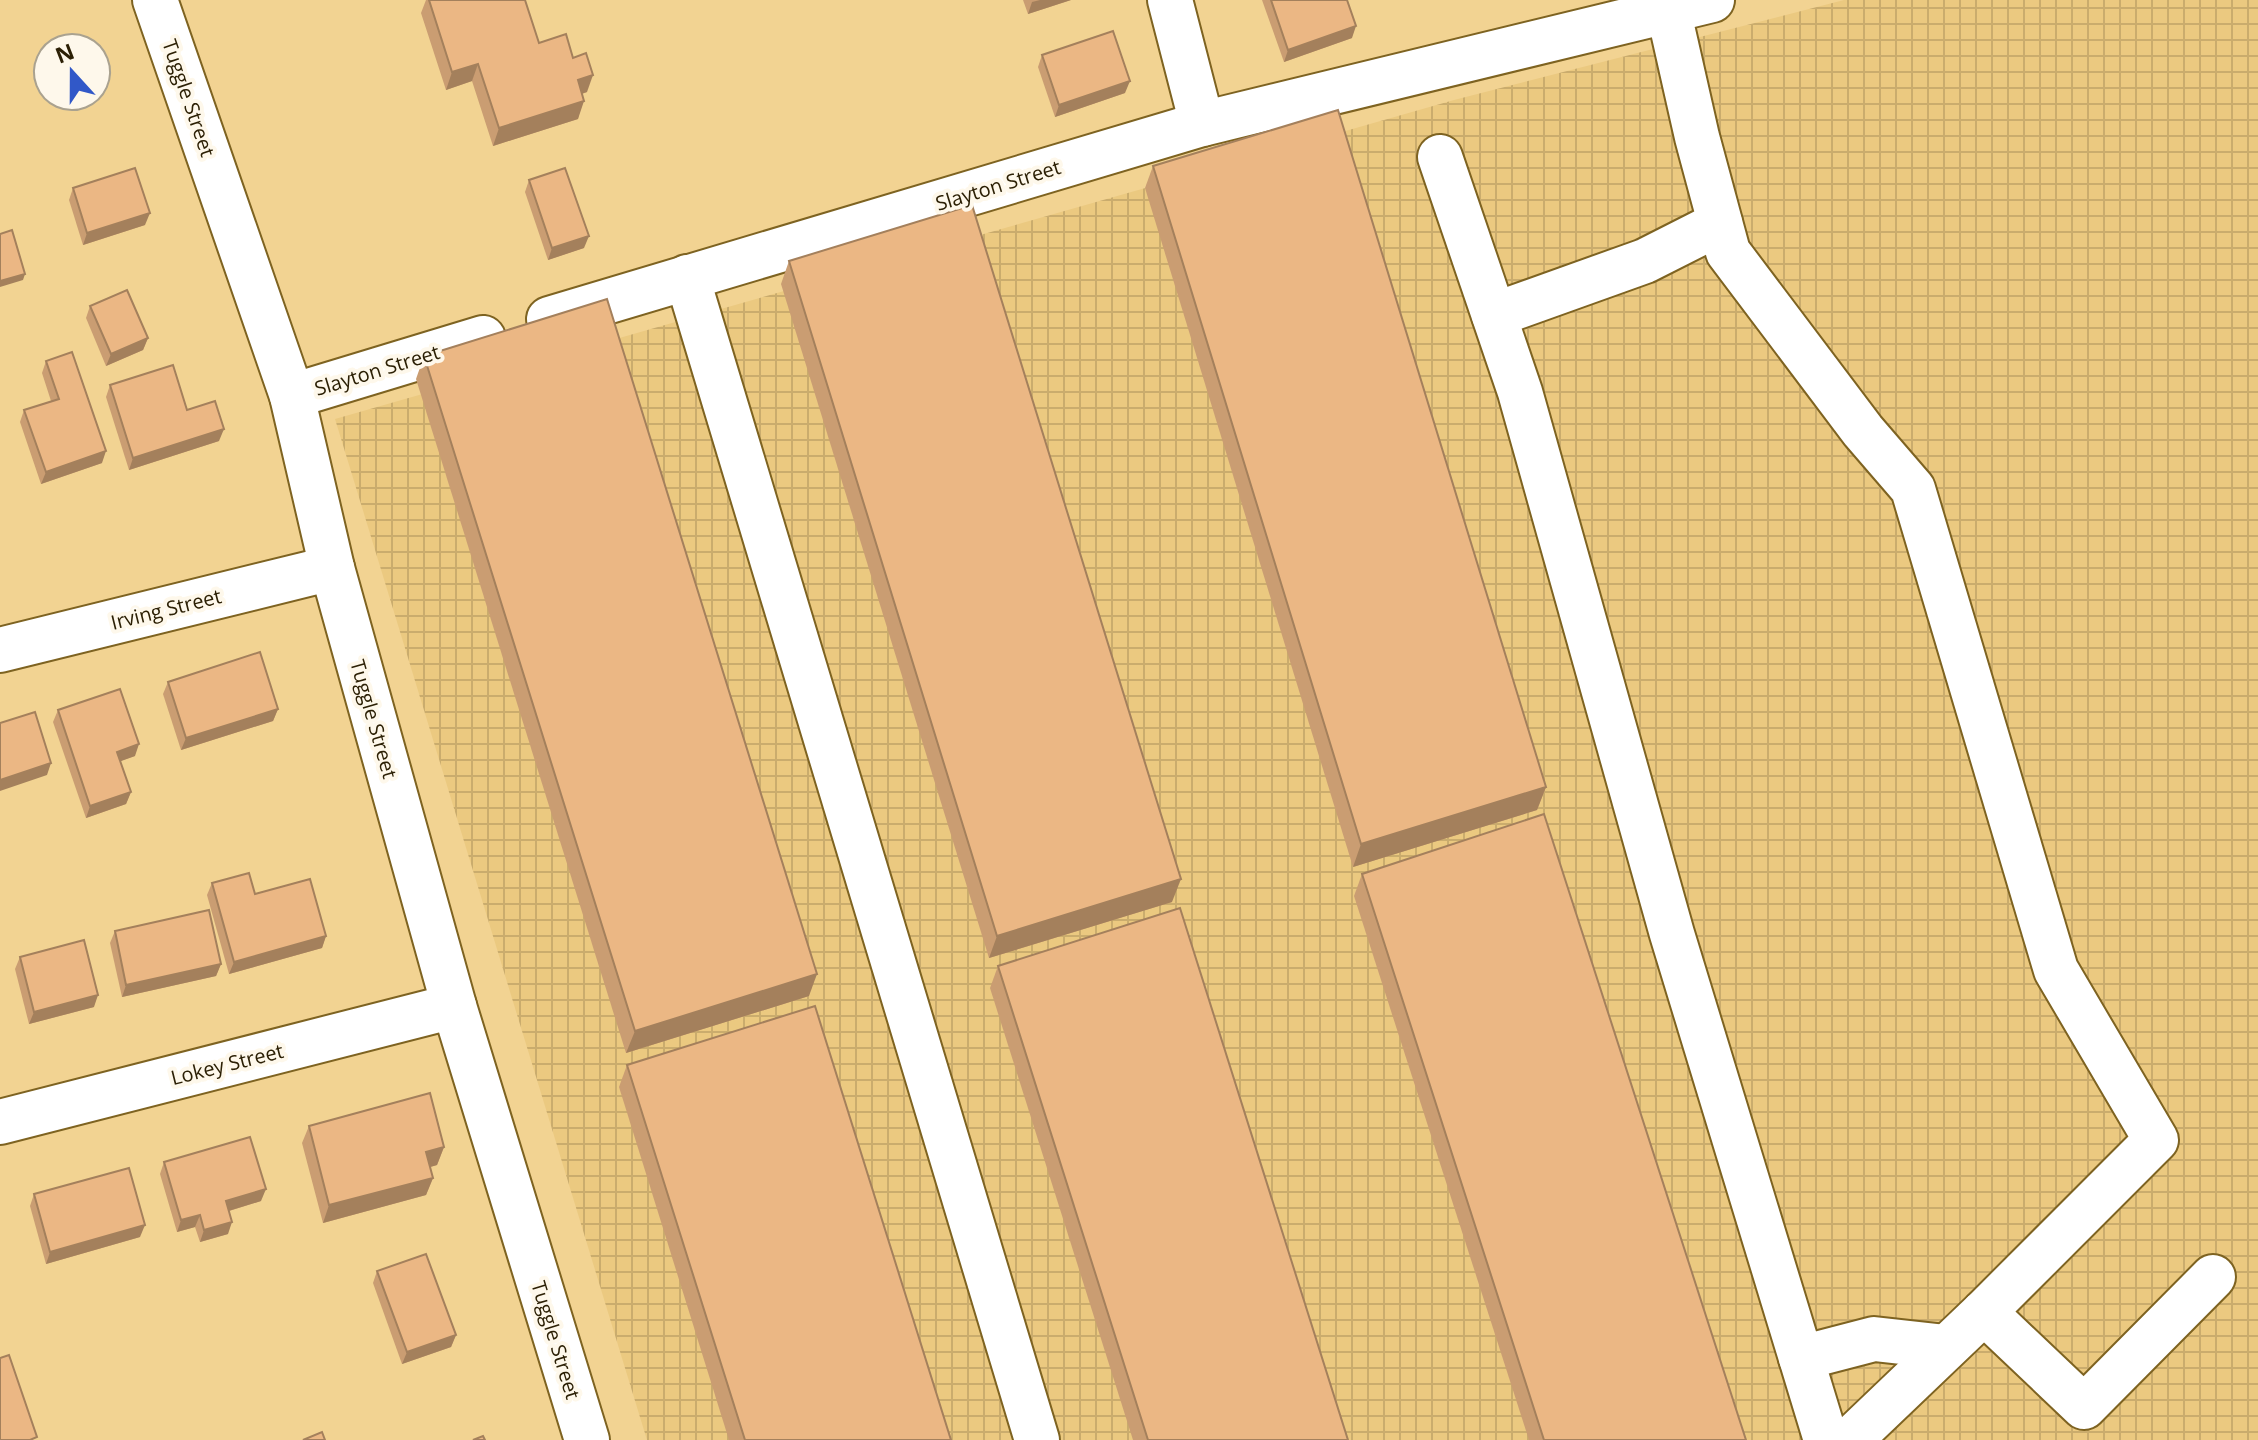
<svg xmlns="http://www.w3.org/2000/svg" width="2258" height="1440" font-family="'Open Sans',sans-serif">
<defs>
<pattern id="industrial-grid" width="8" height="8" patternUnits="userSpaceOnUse" patternTransform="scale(2)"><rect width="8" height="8" fill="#ebc980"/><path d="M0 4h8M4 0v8" fill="none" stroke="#caac6d"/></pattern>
</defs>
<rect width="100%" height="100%" fill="#f2d392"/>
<!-- industrial -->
<path fill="url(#industrial-grid)" d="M 1844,0 L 2258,0 L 2258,1440 L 647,1440 L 335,419 L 1454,100 Z"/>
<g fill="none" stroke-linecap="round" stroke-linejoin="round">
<defs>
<g id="minor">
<path d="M 155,0 L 292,396 L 332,568 L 454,1006 L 587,1440"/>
<path d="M 1170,0 L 1202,124"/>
<path d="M 1666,0 L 1697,137 L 1728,252 L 1863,431 L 1913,489 L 2056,970 L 2156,1140 L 1984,1312 L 1850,1440"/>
<path d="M 1440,157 L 1520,392 L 1672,934 L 1826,1440"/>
<path d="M 687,277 L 1037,1440"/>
<path d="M 1494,315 L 1645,261 L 1720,223"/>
<path d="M 549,319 L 1202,124 L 1712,0"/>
<path d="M 292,396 L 483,338"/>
<path d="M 0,650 L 332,568"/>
<path d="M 0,1122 L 454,1006"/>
<path d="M 1984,1312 L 2084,1407 L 2213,1277"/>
<path d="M 1801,1358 L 1874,1339 L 1946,1347"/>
</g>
</defs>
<!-- minor casing -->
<use href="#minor" stroke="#7e6321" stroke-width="48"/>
<!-- minor -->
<use href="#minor" stroke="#fff" stroke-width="44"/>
</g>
<!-- wall -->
<g fill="#ca9d72">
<path d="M 426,0 L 525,0 L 539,43 L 573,58 L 587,92 L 582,94 L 578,119 L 493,146 L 472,81 L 446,90 L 421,13 Z"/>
<path d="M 1023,0 L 1071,0 L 1028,14 Z"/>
<path d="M 1262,0 L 1347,0 L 1352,38 L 1284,62 Z"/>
<path d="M 1042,55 L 1125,93 L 1055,117 L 1038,67 Z"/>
<path d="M 1153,166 L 1546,787 L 1537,810 L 1353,867 L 1145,188 Z"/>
<path d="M 529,180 L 584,248 L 548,260 L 525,192 Z"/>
<path d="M 73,188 L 145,225 L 83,245 L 69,200 Z"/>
<path d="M 789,261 L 1172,902 L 989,958 L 781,284 Z"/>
<path d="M 90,306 L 148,338 L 143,350 L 106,366 L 86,318 Z"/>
<path d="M 424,356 L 809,996 L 626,1053 L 416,379 Z"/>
<path d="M 46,361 L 102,463 L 41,484 L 20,422 L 24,410 L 51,401 L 42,373 Z"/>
<path d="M 110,385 L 187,410 L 219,441 L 129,470 L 106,397 Z"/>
<path d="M 168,682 L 278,709 L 273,721 L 181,750 L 163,694 Z"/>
<path d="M 58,710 L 135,756 L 120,761 L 131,792 L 126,804 L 86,818 L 53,722 Z"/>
<path d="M 1362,874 L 1746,1440 L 1529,1440 L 1354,896 Z"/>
<path d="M 212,883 L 255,894 L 326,936 L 322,948 L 229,974 L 207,895 Z"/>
<path d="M 115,931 L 221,964 L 216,976 L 122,997 L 110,943 Z"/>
<path d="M 20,957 L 94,1007 L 29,1024 L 15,969 Z"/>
<path d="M 998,966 L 1348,1440 L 1133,1440 L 990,988 Z"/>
<path d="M 627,1065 L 951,1440 L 729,1440 L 619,1087 Z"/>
<path d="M 309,1126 L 444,1147 L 437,1165 L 430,1167 L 433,1178 L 426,1195 L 323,1223 L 302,1143 Z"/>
<path d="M 164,1162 L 261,1201 L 229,1211 L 228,1234 L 200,1242 L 195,1227 L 177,1232 L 160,1174 Z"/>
<path d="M 34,1194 L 140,1237 L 46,1264 L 30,1206 Z"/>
<path d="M 377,1271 L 456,1335 L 451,1347 L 402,1364 L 373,1283 Z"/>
</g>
<!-- shaded-wall -->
<g fill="#a4805c">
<path d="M 1040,0 L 1071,0 L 1028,14 L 1032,2 Z"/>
<path d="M 1356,26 L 1352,38 L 1284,62 L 1288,50 Z"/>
<path d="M 478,64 L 472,81 L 446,90 L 452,72 Z"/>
<path d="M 593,75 L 587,92 L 571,97 L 578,80 Z"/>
<path d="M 1130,81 L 1125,93 L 1055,117 L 1059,105 Z"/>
<path d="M 584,101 L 578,119 L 493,146 L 499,128 Z"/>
<path d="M 150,213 L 145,225 L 83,245 L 87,233 Z"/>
<path d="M 589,236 L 584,248 L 548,260 L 552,248 Z"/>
<path d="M 25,274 L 23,280 L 0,287 L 0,281 Z"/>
<path d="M 148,338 L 143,350 L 106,366 L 111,354 Z"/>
<path d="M 224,429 L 219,441 L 129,470 L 133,458 Z"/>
<path d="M 106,451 L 102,463 L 41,484 L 46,472 Z"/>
<path d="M 278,709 L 273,721 L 181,750 L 186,738 Z"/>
<path d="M 139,744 L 135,756 L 113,764 L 117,752 Z"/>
<path d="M 51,763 L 47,775 L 0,791 L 0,780 Z"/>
<path d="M 1546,787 L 1537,810 L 1353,867 L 1361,844 Z"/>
<path d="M 131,792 L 126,804 L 86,818 L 90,806 Z"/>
<path d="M 1181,879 L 1172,902 L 989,958 L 997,936 Z"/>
<path d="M 326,936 L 322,948 L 229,974 L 234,962 Z"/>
<path d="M 221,964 L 216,976 L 122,997 L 126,985 Z"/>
<path d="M 817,974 L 809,996 L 626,1053 L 635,1031 Z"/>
<path d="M 98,995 L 94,1007 L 29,1024 L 34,1012 Z"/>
<path d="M 444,1147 L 437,1165 L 420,1170 L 426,1152 Z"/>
<path d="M 433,1178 L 426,1195 L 323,1223 L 329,1205 Z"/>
<path d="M 266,1189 L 261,1201 L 222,1213 L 226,1201 Z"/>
<path d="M 200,1215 L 195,1227 L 177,1232 L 181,1220 Z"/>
<path d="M 232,1222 L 228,1234 L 200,1242 L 204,1230 Z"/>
<path d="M 145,1225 L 140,1237 L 46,1264 L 50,1252 Z"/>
<path d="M 456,1335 L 451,1347 L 402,1364 L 407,1352 Z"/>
</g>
<!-- building -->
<g fill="#ebb784" stroke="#a4805c" stroke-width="2">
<path d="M 429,0 L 525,0 L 539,43 L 566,34 L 573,58 L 586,53 L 593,75 L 578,80 L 584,101 L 499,128 L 478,64 L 452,72 Z"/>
<path d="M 1271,0 L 1347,0 L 1356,26 L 1288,50 Z"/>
<path d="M 1113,31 L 1130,81 L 1059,105 L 1042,55 Z"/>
<path d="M 1338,110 L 1546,787 L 1361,844 L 1153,166 Z"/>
<path d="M 135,168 L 150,213 L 87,233 L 73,188 Z"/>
<path d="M 565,168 L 589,236 L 552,248 L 529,180 Z"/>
<path d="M 972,205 L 1181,879 L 997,936 L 789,261 Z"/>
<path d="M 12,230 L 25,274 L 0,281 L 0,234 Z"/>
<path d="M 127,290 L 148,338 L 111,354 L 90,306 Z"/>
<path d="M 607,299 L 817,974 L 635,1031 L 424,356 Z"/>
<path d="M 72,352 L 106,451 L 46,472 L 24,410 L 59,399 L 46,361 Z"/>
<path d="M 173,365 L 187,410 L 215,401 L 224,429 L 133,458 L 110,385 Z"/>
<path d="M 260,652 L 278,709 L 186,738 L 168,682 Z"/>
<path d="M 120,689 L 139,744 L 117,752 L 131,792 L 90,806 L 58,710 Z"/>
<path d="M 35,712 L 51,763 L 0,780 L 0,723 Z"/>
<path d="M 1544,814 L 1746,1440 L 1544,1440 L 1362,874 Z"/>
<path d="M 249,873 L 255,894 L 310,879 L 326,936 L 234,962 L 212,883 Z"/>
<path d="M 1180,908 L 1348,1440 L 1148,1440 L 998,966 Z"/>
<path d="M 209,910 L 221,964 L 126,985 L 115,931 Z"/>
<path d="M 84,940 L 98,995 L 34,1012 L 20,957 Z"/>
<path d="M 815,1006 L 951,1440 L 745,1440 L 627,1065 Z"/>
<path d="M 430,1093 L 444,1147 L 426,1152 L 433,1178 L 329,1205 L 309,1126 Z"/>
<path d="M 250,1137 L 266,1189 L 226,1201 L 232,1222 L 204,1230 L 200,1215 L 181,1220 L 164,1162 Z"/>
<path d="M 129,1168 L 145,1225 L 50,1252 L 34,1194 Z"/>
<path d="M 426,1254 L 456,1335 L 407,1352 L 377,1271 Z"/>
<path d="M 9,1355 L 37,1437 L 30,1440 L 0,1440 L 0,1358 Z"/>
<path d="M 322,1432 L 325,1440 L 303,1440 Z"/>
<path d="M 483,1436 L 485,1440 L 473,1440 Z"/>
</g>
<g text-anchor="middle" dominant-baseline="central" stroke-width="8" stroke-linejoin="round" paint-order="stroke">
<!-- street labels -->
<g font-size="20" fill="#2c2005" stroke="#fef8eb">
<text transform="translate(189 98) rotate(71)">Tuggle Street</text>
<text transform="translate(998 185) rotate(-17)">Slayton Street</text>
<text transform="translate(377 370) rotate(-17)">Slayton Street</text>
<text transform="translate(166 609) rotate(-14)">Irving Street</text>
<text transform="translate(374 719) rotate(74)">Tuggle Street</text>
<text transform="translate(227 1064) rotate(-14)">Lokey Street</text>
<text transform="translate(556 1340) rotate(73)">Tuggle Street</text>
</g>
</g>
<!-- north arrow -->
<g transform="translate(72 72) rotate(339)"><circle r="38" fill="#fef8eb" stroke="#aaa28f" stroke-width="2"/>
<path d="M0-6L14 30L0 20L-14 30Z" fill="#3158c8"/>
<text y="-12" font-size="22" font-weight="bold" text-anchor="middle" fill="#2c2005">N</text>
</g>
</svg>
